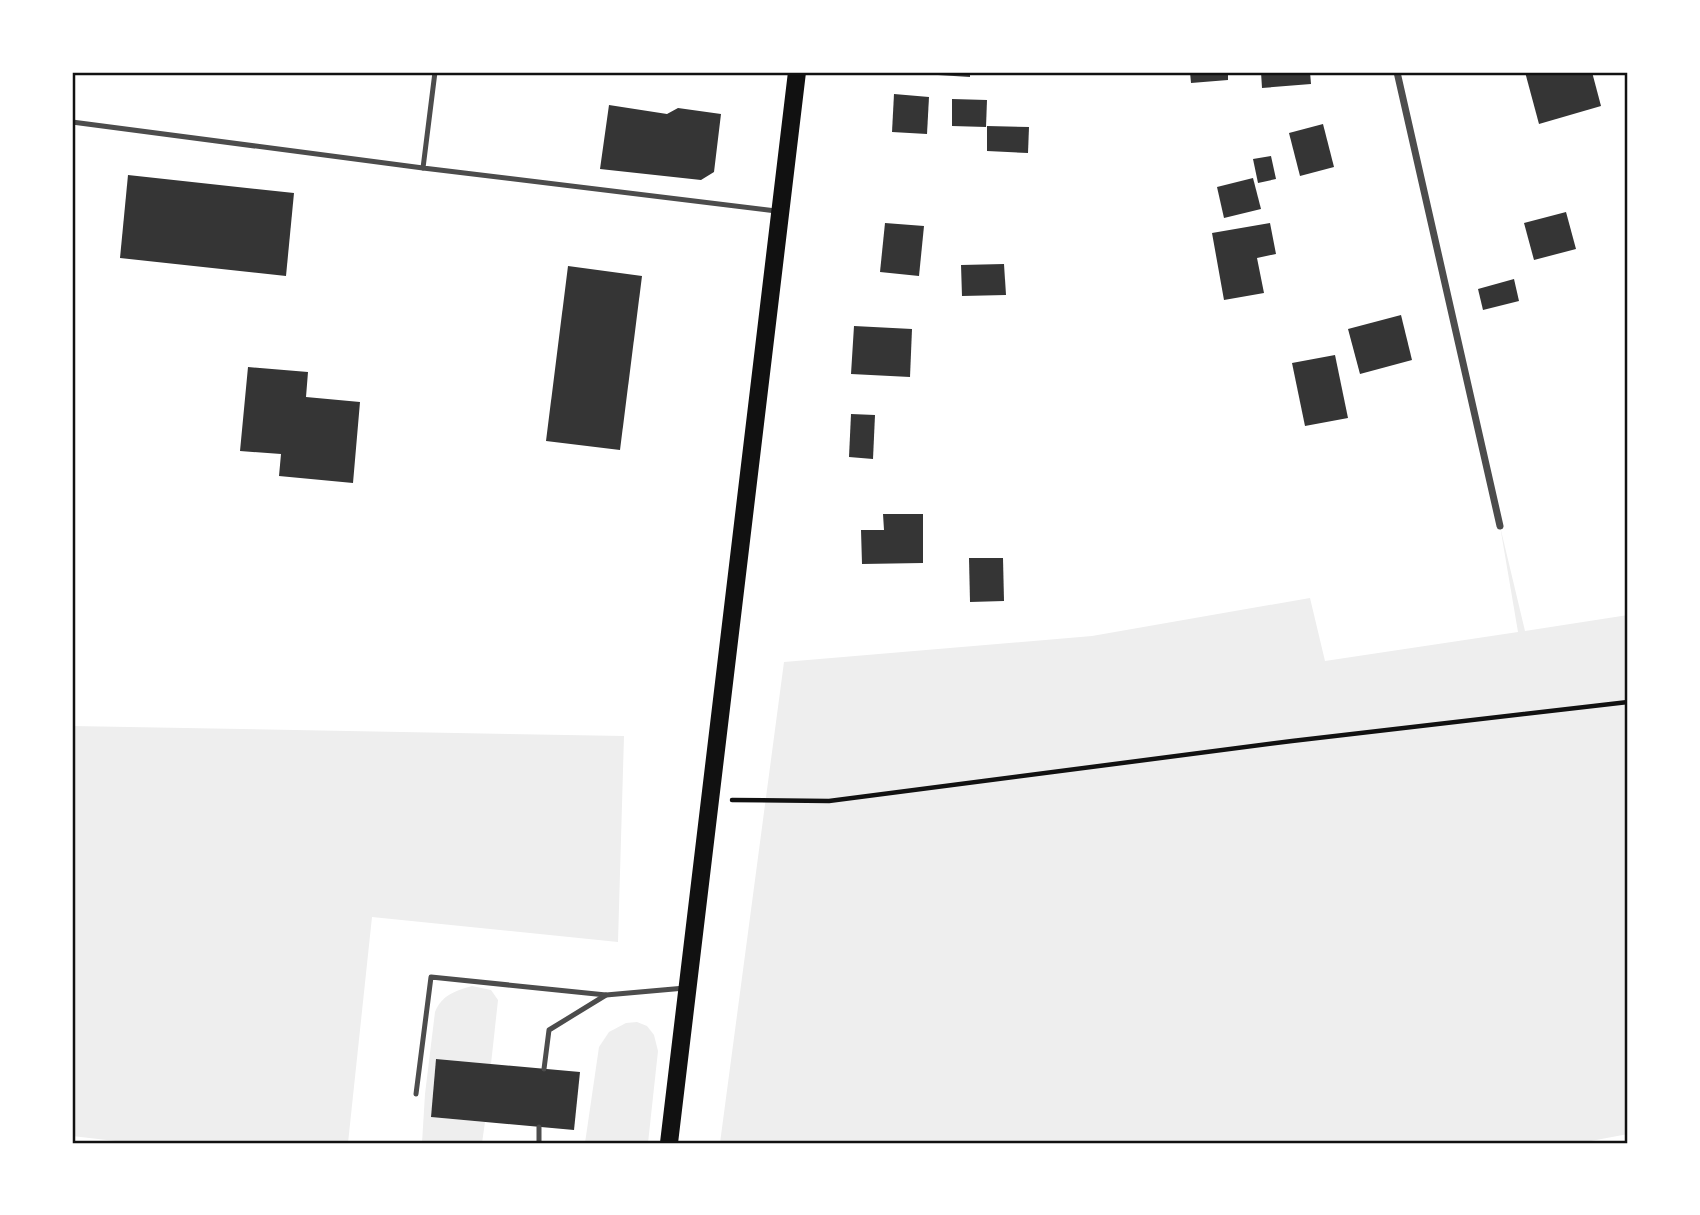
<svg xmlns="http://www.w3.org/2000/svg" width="1700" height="1215" font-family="'Golos Text',sans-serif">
<rect width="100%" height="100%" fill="#fff"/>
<!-- green -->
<g fill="#eee">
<path d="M 1500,526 L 1525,631 L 1628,615 L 1628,1134 L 1580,1143 L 720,1143 L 784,662 L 1092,636 L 1310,598 L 1325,661 L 1518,632 Z"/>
<path d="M 72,726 L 624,736 L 618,942 L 372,917 L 348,1143 L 133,1143 L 72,1136 Z"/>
<path d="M 472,986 L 491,990 L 498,1000 L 491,1064 L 436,1059 L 431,1117 L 485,1122 L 482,1143 L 422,1143 L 425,1094 L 435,1012 C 442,995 455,991 472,986 Z"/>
<path d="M 637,1022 L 647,1026 L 654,1035 L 658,1051 L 648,1143 L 585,1143 L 599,1047 L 609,1032 L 626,1023 Z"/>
</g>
<!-- building -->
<g fill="#353535">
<path d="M 938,72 L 970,72 L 970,77 L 938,75 Z"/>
<path d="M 1190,72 L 1228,72 L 1228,80 L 1191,83 Z"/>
<path d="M 1261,72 L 1310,72 L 1311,84 L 1262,88 Z"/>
<path d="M 1525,72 L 1592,72 L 1601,106 L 1539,124 Z"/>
<path d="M 894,94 L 929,97 L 927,134 L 892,132 Z"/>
<path d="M 952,99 L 987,100 L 986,127 L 952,126 Z"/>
<path d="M 609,105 L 667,114 L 678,108 L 721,114 L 714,172 L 701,180 L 600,169 Z"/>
<path d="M 1323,124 L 1334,167 L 1300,176 L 1289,133 Z"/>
<path d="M 987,126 L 1029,127 L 1028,153 L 987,151 Z"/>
<path d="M 1271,156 L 1276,179 L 1258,183 L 1253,159 Z"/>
<path d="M 128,175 L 294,193 L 286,276 L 120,258 Z"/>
<path d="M 1253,178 L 1261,209 L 1224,218 L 1217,187 Z"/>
<path d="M 1566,212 L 1576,249 L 1534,260 L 1524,223 Z"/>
<path d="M 885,223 L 924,226 L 919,276 L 880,272 Z"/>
<path d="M 1270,223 L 1276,254 L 1257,258 L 1264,293 L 1224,300 L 1212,233 Z"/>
<path d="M 1004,264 L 1006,295 L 962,296 L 961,265 Z"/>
<path d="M 568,266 L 642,276 L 620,450 L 546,441 Z"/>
<path d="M 1514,279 L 1519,301 L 1483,310 L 1478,289 Z"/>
<path d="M 1401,315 L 1412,360 L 1360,374 L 1348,329 Z"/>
<path d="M 854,326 L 912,329 L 910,377 L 851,374 Z"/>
<path d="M 1335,355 L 1348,418 L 1305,426 L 1292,363 Z"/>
<path d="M 248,367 L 308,372 L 306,397 L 360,402 L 353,483 L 279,476 L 281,454 L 240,451 Z"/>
<path d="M 851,414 L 875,415 L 873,459 L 849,457 Z"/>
<path d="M 883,514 L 923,514 L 923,563 L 862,564 L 861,530 L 884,530 Z"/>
<path d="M 969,558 L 1003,558 L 1004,601 L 970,602 Z"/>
<path d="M 436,1059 L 580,1072 L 574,1130 L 431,1117 Z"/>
</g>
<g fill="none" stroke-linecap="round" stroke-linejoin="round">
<!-- path -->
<path stroke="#111" stroke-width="4.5" d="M 732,800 L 829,801 L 1292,741 L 1628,702"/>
<!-- service -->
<g stroke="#4c4c4c" stroke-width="5">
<path d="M 435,72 L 423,168 L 776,211"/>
<path d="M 72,122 L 423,168"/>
<path d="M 544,1069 L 549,1030 L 606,995 L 685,988"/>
<path d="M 416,1094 L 431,977 L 606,995"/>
<path d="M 539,1143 L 539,1127"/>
</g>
<!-- minor -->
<path stroke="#4c4c4c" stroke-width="7" d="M 1397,72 L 1500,526"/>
<!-- primary -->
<path stroke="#111" stroke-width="18" d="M 669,1143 L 797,72"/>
</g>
<!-- border -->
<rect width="1700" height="1215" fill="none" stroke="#ffffff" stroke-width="147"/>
<rect x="74" y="74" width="1552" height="1068" fill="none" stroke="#111" stroke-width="2.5"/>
</svg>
